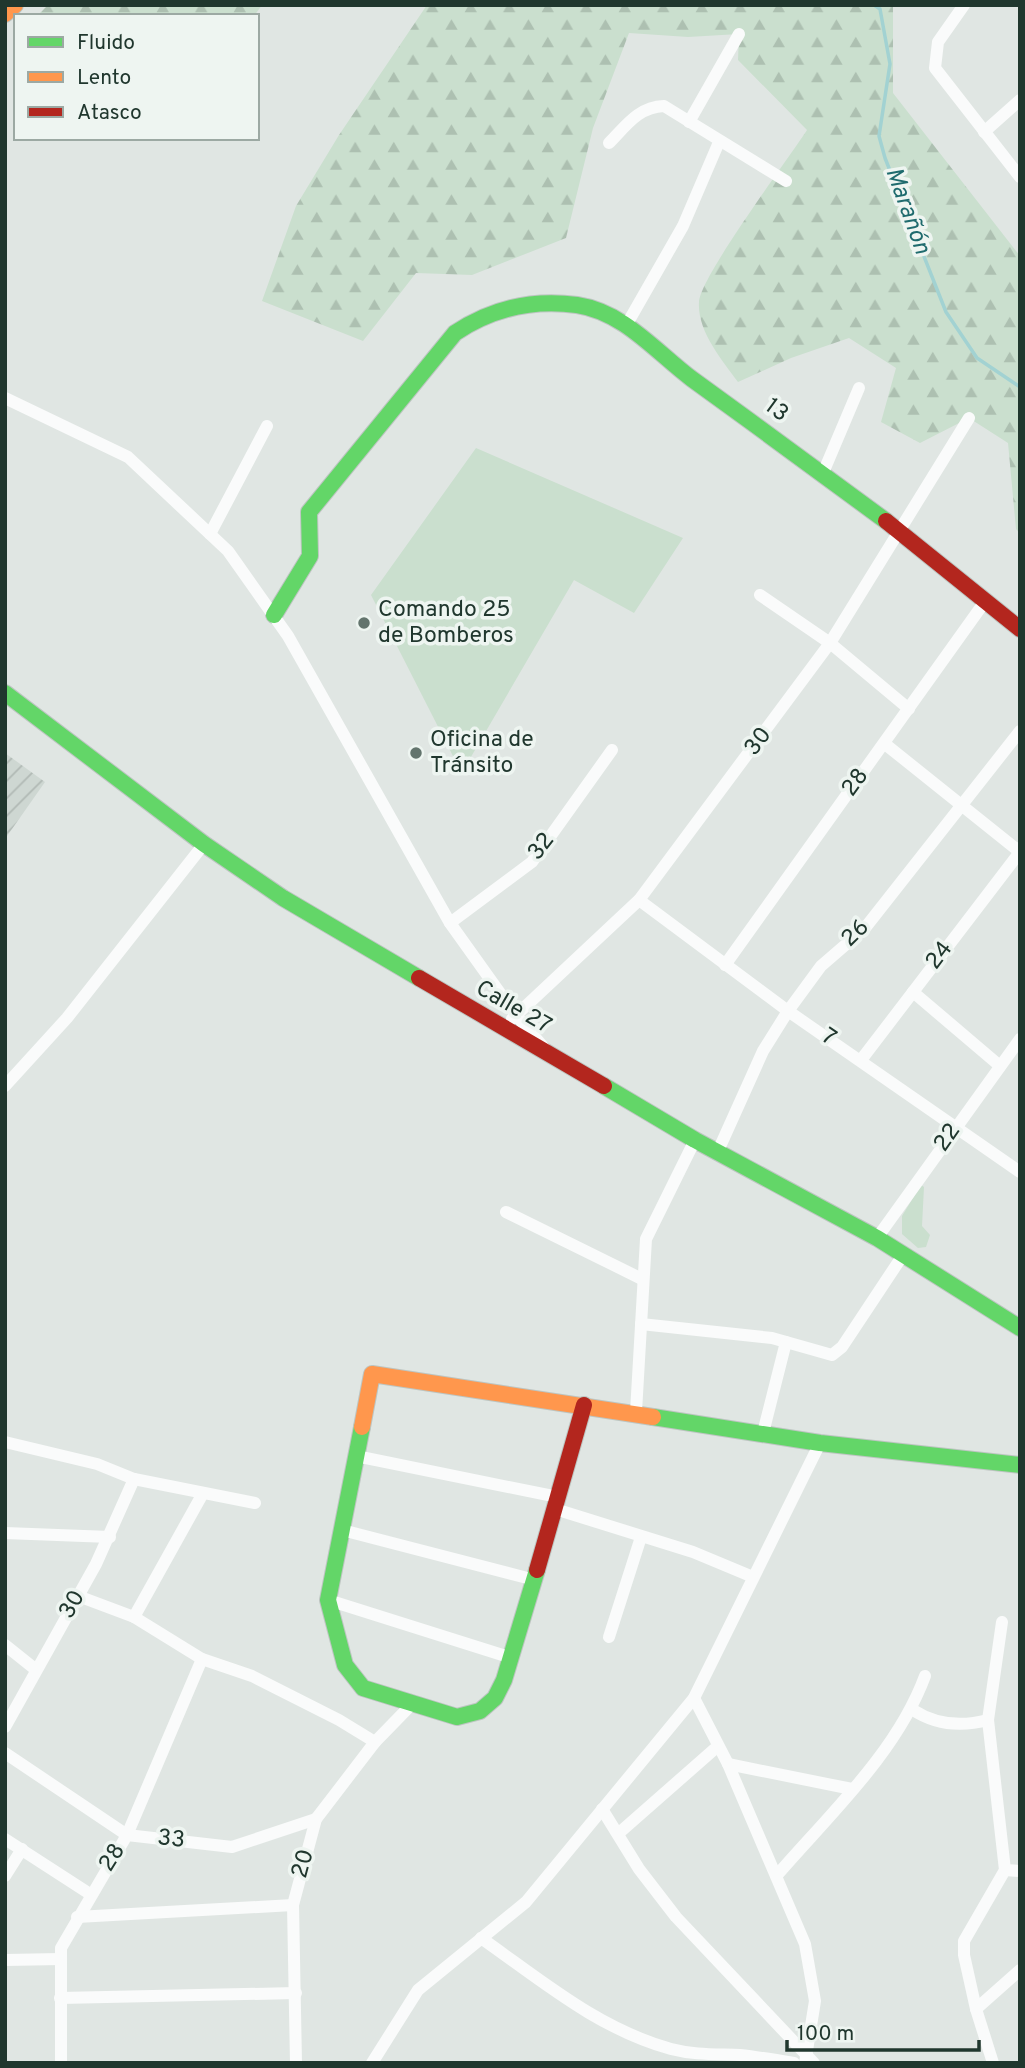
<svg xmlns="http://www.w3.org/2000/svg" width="1025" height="2068" font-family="Overpass,sans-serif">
<defs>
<pattern id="industrial-furrows" width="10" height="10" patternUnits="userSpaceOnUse" patternTransform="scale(1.75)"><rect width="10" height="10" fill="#ced7d2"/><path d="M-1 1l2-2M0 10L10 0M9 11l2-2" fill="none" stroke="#b1b9b5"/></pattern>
<pattern id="forest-firs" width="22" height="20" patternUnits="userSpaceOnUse" patternTransform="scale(1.75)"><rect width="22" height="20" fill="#cadfce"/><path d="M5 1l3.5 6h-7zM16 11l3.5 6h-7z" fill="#adc0b1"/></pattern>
</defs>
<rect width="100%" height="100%" fill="#e0e6e3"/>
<!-- industrial -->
<path fill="url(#industrial-furrows)" d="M 5,753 L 45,782 L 5,839 Z"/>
<!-- green -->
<g fill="#cadfce">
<path d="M 476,448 L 683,538 L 634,613 L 574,580 L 468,762 L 457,764 L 371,595 Z"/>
<path d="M 921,1185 L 924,1187 L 922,1226 L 930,1235 L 926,1247 L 918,1248 L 902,1234 L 902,1216 Z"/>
</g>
<!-- forest -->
<g fill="url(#forest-firs)">
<path d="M 48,5 L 262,5 L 254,16 L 37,16 Z"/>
<path d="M 427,5 L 893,5 L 893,93 L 1020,256 L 1020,534 L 1016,529 L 1008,443 L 969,418 L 920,443 L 881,422 L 896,368 L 849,338 L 791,358 L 738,382 C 722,360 697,331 699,302 C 700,277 789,158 807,130 L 738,60 L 739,34 L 688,37 L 629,33 L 593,128 L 566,238 L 472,275 L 416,273 L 363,341 L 262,301 L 296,206 L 339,135 Z"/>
</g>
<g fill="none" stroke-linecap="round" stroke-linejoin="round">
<!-- stream -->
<path stroke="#a2d2d2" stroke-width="3.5" d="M 874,5 L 880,9 L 890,64 L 879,136 L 885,158 L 946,312 L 977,358 L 1020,387"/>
<defs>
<g id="fast">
<path d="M 274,615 L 310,556 L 309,512 L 455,333 C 491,309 533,299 577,305 C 624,312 656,352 692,379 C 757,426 822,474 886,521"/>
<path d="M 5,693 L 204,844 L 283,898 L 419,978"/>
<path d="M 604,1086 L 695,1140 L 877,1238 L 1020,1328"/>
<path d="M 653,1417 L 820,1443 L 1020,1465"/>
<path d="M 362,1427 L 328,1600 L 345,1665 L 363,1688 L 457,1717 L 480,1711 L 495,1698 L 504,1680 L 537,1570"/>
</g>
<g id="slow">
<path d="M 5,14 L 15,5"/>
<path d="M 362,1427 L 372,1374 L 653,1417"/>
</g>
<g id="jam">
<path d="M 886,521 L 1020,629"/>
<path d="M 419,978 L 604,1086"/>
<path d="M 537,1570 L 584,1405"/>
</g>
</defs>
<!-- fast casing -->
<use href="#fast" stroke="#bdc5c1" stroke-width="18"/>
<!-- slow casing -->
<use href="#slow" stroke="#bdc5c1" stroke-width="18"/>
<!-- jam casing -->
<use href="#jam" stroke="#bdc5c1" stroke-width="18"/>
<!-- street -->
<g stroke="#fafbfb" stroke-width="12">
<path d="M 964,5 L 938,42 L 935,68 L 1020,177"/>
<path d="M 689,122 L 739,34"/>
<path d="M 984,132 L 1020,100"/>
<path d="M 609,143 C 626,126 638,107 664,106 L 786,181"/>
<path d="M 627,324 L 683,226 L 719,142"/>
<path d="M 5,398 L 128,457 L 228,551 L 288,636 L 450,923 L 515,1014 L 545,1049"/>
<path d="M 823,473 L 859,388"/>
<path d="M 210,534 L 267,426"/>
<path d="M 760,595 L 830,643 L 909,709"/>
<path d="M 885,744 L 1020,852"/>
<path d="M 639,900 L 788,1011 L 1020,1172"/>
<path d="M 450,923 L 532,862 L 612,750"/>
<path d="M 725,965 L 986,600"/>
<path d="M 913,992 L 1000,1066"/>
<path d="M 512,1019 L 639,900 L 830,643 L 969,418"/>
<path d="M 861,1060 L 1020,852"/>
<path d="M 5,1086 L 67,1018 L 204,844"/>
<path d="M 718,1151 L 763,1051 L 788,1011 L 821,966 L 865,928 L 1020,731"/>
<path d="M 506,1212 L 642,1279"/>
<path d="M 877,1238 L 1020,1039"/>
<path d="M 641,1324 L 772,1338 L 832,1355 L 842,1347 L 903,1255"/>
<path d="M 636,1412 L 646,1239 L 695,1140"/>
<path d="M 763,1433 L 786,1342"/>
<path d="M 5,1442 L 97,1464 L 134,1479 L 255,1503"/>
<path d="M 356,1456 L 558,1497"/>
<path d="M 555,1509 L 693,1552 L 753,1577"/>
<path d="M 342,1530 L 535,1580"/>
<path d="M 5,1533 L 110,1537"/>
<path d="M 78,1596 L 134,1617 L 202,1659 L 252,1676 L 339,1720 L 375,1742"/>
<path d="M 328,1600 L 512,1658"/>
<path d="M 134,1617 L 202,1495"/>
<path d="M 609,1637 L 641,1537"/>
<path d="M 5,1645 L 35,1669"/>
<path d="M 694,1698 L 728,1764 L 805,1944 L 815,2001 L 805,2063"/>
<path d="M 913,1710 C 936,1725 961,1727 988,1720"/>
<path d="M 5,1727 L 96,1564 L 134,1479"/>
<path d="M 5,1753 L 127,1835 L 232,1847 L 316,1819"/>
<path d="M 728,1764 L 852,1789"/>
<path d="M 602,1809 L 639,1869 L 676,1917 L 814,2063"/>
<path d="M 619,1833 L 718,1746"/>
<path d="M 5,1839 L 90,1894"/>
<path d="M 1005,1870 L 1020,1871"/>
<path d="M 778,1874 C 830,1814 897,1752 925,1676"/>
<path d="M 5,1876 L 22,1849"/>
<path d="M 77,1917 L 293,1905"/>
<path d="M 481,1938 C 541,1980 598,2029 671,2049 C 694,2055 716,2054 740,2055 C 758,2057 776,2060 794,2063"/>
<path d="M 5,1960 L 61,1959"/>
<path d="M 60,1998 L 296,1993"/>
<path d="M 976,2009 L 1020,1970"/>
<path d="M 61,2063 L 61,1948 L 127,1835 L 202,1659"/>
<path d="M 296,2063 L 293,1905 L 316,1819 L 375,1742 L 414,1702"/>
<path d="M 372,2063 L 418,1990 L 526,1902 L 694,1698 L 820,1443"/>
<path d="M 993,2063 L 976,2009 L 964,1955 L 964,1941 L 1005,1870 L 988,1720 L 1002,1622"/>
</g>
<!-- fast -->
<use href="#fast" stroke="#63d668" stroke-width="16"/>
<!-- slow -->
<use href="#slow" stroke="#ff974d" stroke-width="16"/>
<!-- jam -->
<use href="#jam" stroke="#b3261e" stroke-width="16"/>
</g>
<!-- markers -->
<g fill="#63746d" stroke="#eef5f1" stroke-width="2.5">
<circle cx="364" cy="623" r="7"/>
<circle cx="416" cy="753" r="7"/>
</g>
<g text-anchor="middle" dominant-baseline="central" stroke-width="7" stroke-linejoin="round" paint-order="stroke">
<!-- street labels -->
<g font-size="23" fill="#20372e" stroke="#eef5f1">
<text transform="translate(776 411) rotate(36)">13</text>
<text transform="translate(759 742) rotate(-53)">30</text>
<text transform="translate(856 783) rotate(-54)">28</text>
<text transform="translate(542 847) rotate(-52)">32</text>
<text transform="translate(856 934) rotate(-44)">26</text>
<text transform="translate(940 956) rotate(-53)">24</text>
<text transform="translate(513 1008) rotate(30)">Calle 27</text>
<text transform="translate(828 1038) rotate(34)">7</text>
<text transform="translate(948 1138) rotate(-55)">22</text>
<text transform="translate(73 1605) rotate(-60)">30</text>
<text transform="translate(171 1840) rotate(6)">33</text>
<text transform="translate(113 1858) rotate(-58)">28</text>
<text transform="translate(304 1864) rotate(-75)">20</text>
</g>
<!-- poi labels -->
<g font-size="23" fill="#20372e" stroke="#eef5f1" text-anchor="start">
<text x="378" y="610">Comando 25<tspan x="378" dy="26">de Bomberos</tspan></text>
<text x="430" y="740">Oficina de<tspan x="430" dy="26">Tránsito</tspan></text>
</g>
<!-- water labels -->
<g font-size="24" font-style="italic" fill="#1f6b6e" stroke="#eef5f1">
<text transform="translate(907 211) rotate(70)">Marañón</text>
</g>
</g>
<!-- border -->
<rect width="1025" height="2068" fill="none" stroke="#20372e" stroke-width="14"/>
<!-- legend -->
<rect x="14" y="14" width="245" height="126" fill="#eef5f1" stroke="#9ca9a3" stroke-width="2"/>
<rect x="28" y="37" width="35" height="10" fill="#63d668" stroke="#9ca9a3" stroke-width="2"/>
<text x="77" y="49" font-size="21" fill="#20372e">Fluido</text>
<rect x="28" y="72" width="35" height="10" fill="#ff974d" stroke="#9ca9a3" stroke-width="2"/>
<text x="77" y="84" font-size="21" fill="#20372e">Lento</text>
<rect x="28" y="107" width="35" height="10" fill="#b3261e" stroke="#9ca9a3" stroke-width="2"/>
<text x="77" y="119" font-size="21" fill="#20372e">Atasco</text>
<!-- scale -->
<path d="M787 2040v10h192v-10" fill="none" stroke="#20372e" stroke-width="3.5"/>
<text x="797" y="2040" font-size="21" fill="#20372e" stroke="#eef5f1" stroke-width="5" paint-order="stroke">100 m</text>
</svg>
